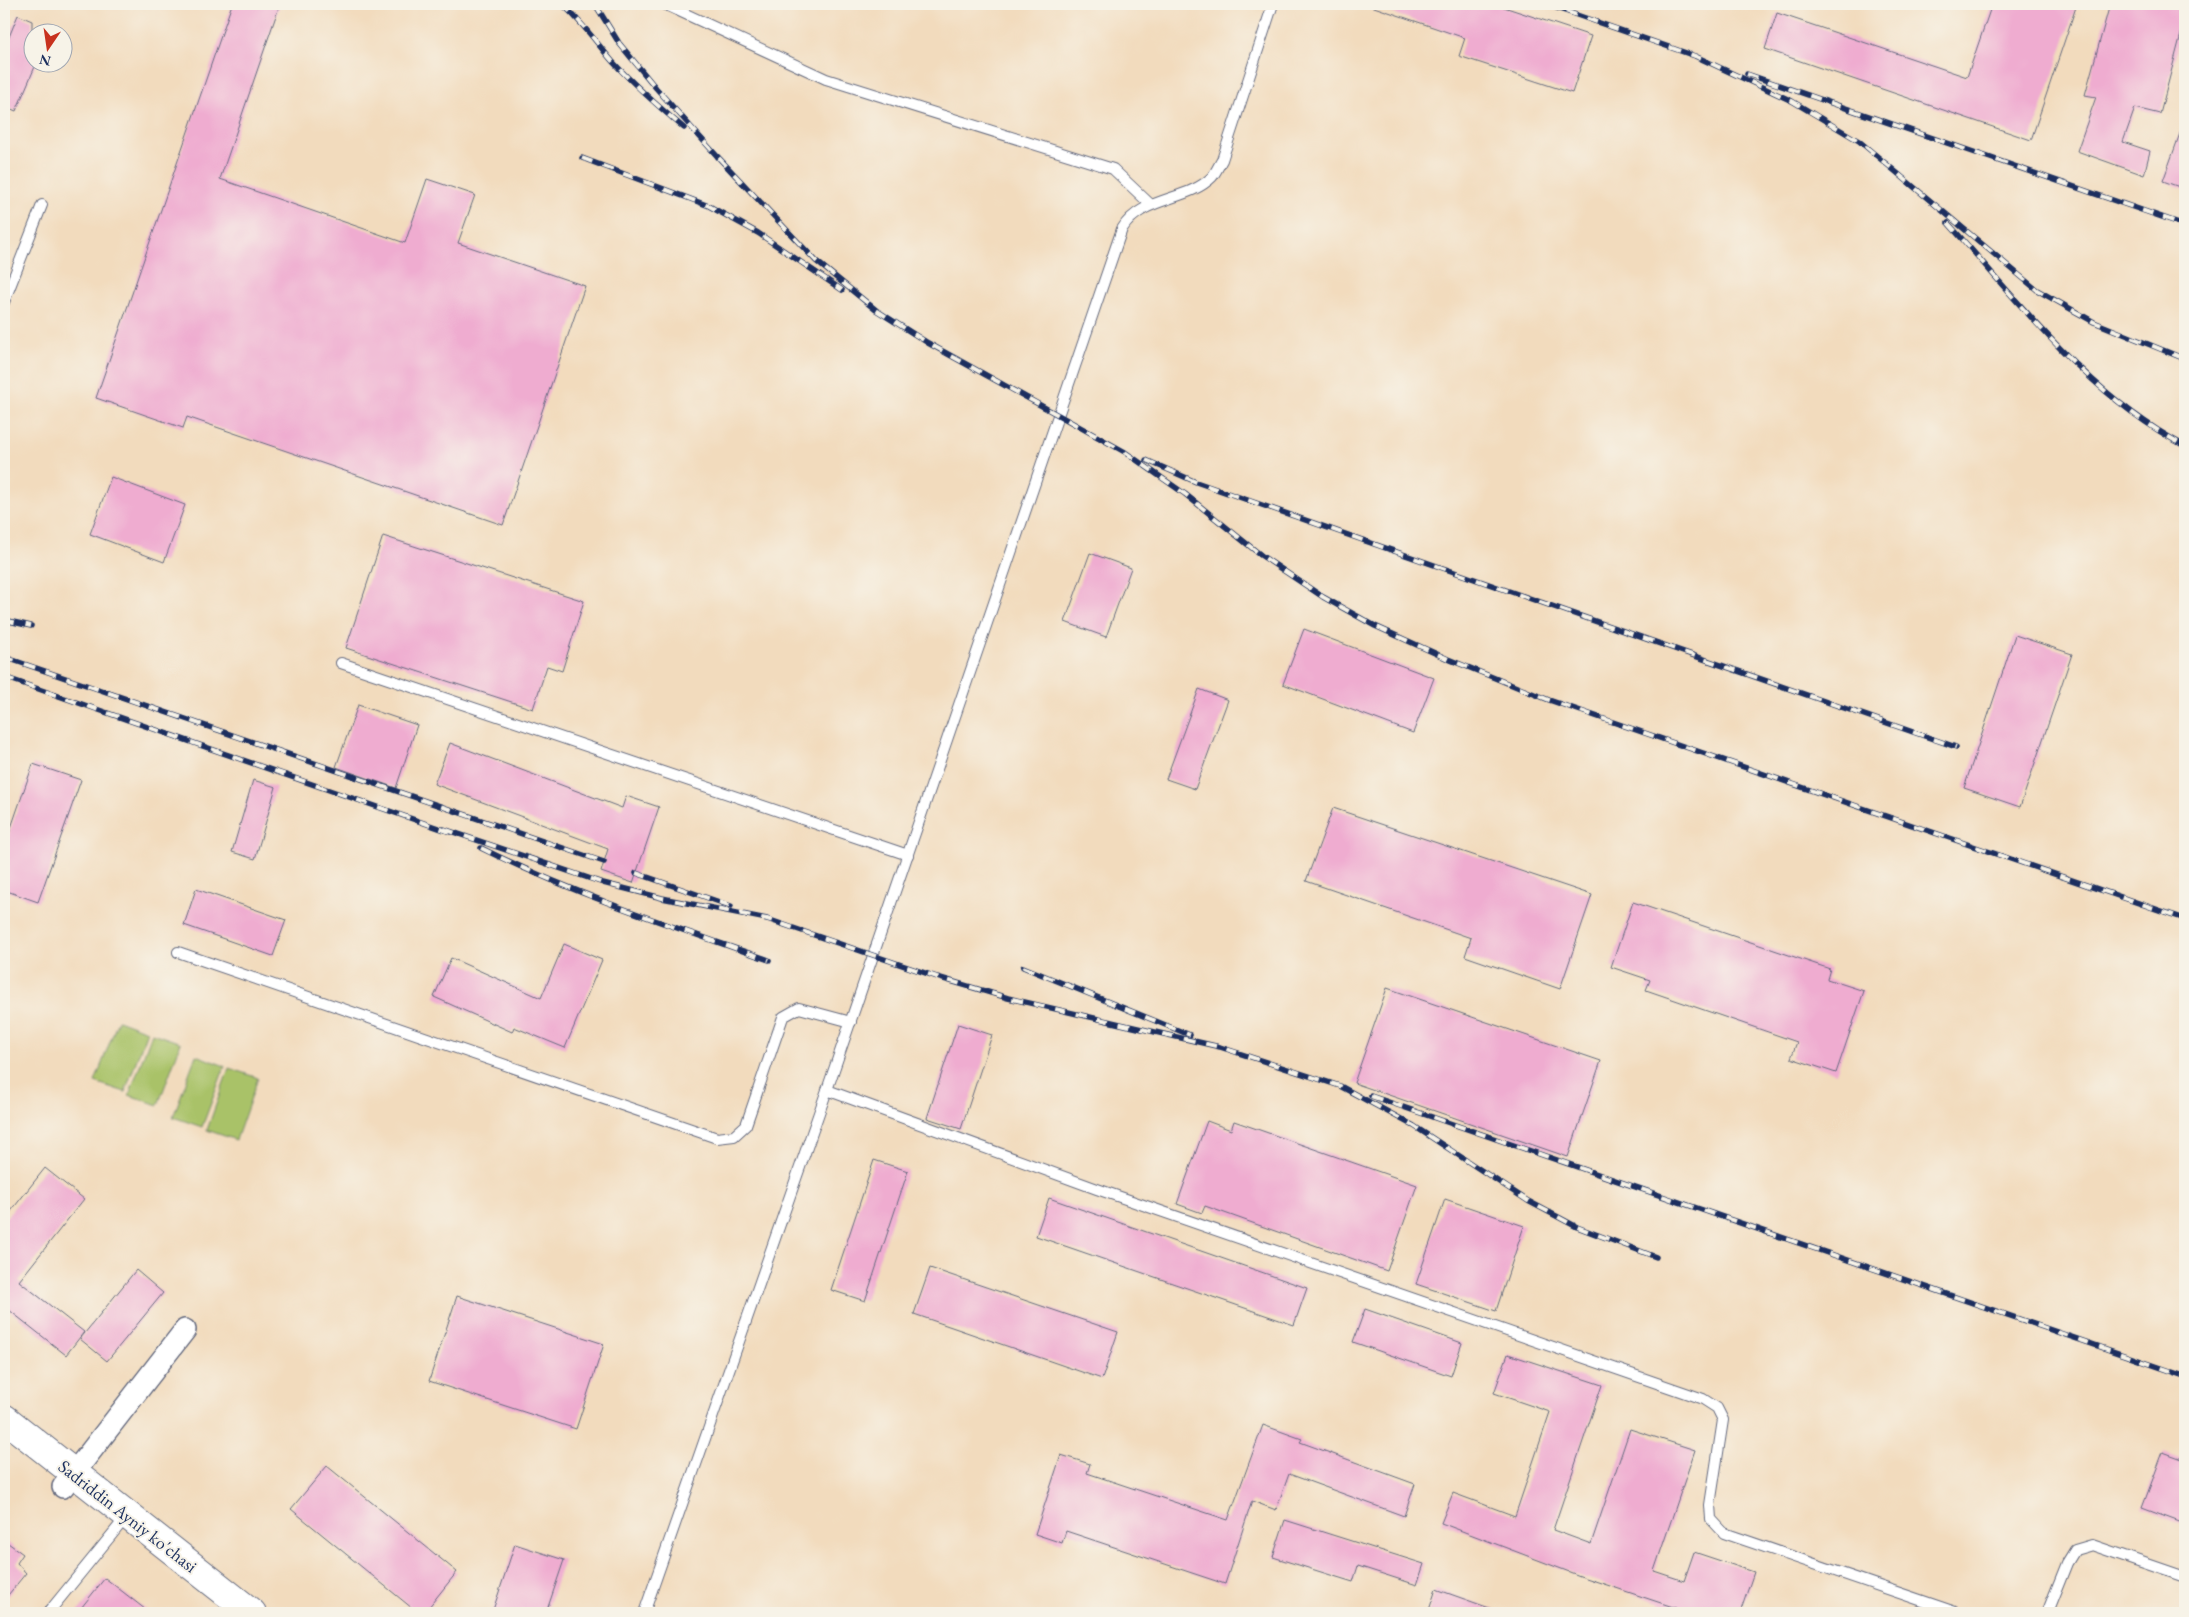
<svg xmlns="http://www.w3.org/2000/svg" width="2189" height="1617" font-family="'EB Garamond',serif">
<rect width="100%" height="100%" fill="#f7f3e8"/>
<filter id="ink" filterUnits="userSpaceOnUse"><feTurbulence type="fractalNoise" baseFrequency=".02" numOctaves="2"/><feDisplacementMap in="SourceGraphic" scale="10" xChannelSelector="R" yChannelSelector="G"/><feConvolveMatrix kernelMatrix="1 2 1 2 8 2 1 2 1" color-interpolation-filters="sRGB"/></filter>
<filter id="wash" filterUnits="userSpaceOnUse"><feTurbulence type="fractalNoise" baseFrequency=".0096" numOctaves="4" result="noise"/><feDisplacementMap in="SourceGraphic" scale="20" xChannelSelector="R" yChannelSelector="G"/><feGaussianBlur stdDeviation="1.12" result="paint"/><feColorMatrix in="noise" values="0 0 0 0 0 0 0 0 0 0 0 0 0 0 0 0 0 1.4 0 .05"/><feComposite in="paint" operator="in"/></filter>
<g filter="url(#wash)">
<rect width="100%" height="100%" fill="#f2dbbd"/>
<!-- green -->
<g fill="#a9c267" stroke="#627862">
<path d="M 118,1020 L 147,1031 L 125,1092 L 95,1082 Z"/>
<path d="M 152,1033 L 181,1043 L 158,1105 L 129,1095 Z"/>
<path d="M 196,1055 L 225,1066 L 202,1127 L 173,1117 Z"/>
<path d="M 229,1068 L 258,1078 L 236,1140 L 207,1130 Z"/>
</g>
<g id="blocks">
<!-- building -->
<g fill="#efacd0">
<path d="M 232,4 L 280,4 L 220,179 L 405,243 L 427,179 L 475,195 L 458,243 L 585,286 L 503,525 L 187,417 L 183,428 L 96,398 Z"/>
<path d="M 1371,4 L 1495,4 L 1591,36 L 1572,93 L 1459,56 L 1465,38 L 1371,6 Z"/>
<path d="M 1992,4 L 2077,4 L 2031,140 L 1765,49 L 1777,13 L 1967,77 Z"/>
<path d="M 2110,4 L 2185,4 L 2185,19 L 2160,114 L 2135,108 L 2123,142 L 2150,151 L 2144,175 L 2077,151 L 2096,97 L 2085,95 Z"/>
<path d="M 18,15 L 32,21 L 32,62 L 37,62 L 16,111 L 4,106 L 4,49 Z"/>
<path d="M 2183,125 L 2185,125 L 2185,189 L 2163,181 Z"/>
<path d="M 111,477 L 185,505 L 164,562 L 90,534 Z"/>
<path d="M 383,536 L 584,601 L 562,671 L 547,666 L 533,709 L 346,648 Z"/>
<path d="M 1090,553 L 1131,568 L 1106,637 L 1065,622 Z"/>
<path d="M 1304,629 L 1434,678 L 1413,733 L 1283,684 Z"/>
<path d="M 2015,635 L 2072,654 L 2020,807 L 1964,788 Z"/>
<path d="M 1199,689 L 1228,700 L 1195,789 L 1166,779 Z"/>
<path d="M 358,705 L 417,725 L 396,788 L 336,767 Z"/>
<path d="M 450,743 L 622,808 L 626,796 L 659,807 L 633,883 L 601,872 L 608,849 L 434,784 Z"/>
<path d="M 33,764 L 81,780 L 38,902 L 4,890 L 4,848 Z"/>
<path d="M 253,780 L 276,787 L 255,859 L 232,852 Z"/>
<path d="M 1333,808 L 1592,895 L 1560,989 L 1465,956 L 1471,938 L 1306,881 Z"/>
<path d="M 196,889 L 286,920 L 273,956 L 184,925 Z"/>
<path d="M 1633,902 L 1830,969 L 1827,979 L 1864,991 L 1836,1073 L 1791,1058 L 1797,1042 L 1646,990 L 1650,980 L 1611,967 Z"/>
<path d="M 564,944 L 602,960 L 565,1048 L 514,1027 L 512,1032 L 434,997 L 451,958 L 541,998 Z"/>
<path d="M 1387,988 L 1601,1061 L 1568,1157 L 1354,1083 Z"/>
<path d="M 958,1024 L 992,1035 L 961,1129 L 927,1118 Z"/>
<path d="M 1207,1121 L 1231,1130 L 1234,1121 L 1417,1185 L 1387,1271 L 1205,1206 L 1202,1213 L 1177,1204 Z"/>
<path d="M 874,1160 L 908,1171 L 865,1301 L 831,1290 Z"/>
<path d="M 45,1168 L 84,1199 L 19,1281 L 84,1332 L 66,1355 L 4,1306 L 4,1220 Z"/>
<path d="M 1049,1198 L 1307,1288 L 1294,1325 L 1036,1236 Z"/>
<path d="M 1445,1199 L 1524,1226 L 1496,1311 L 1416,1284 Z"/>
<path d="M 930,1268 L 1118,1332 L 1102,1379 L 914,1314 Z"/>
<path d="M 136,1270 L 163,1293 L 107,1361 L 80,1339 Z"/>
<path d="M 457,1296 L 604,1344 L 576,1429 L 429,1381 Z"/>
<path d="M 1365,1309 L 1462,1343 L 1451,1376 L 1353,1342 Z"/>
<path d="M 1508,1354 L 1602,1385 L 1553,1530 L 1591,1544 L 1630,1429 L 1695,1450 L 1654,1571 L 1684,1581 L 1694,1552 L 1754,1572 L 1740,1613 L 1674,1613 L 1676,1608 L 1580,1576 L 1441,1523 L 1453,1493 L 1515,1516 L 1550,1412 L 1494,1393 Z"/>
<path d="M 1263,1425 L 1302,1439 L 1300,1442 L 1415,1484 L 1404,1516 L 1289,1474 L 1276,1510 L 1252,1501 L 1225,1584 L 1066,1531 L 1062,1543 L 1035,1534 L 1061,1455 L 1090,1464 L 1087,1473 L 1228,1520 Z"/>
<path d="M 2163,1452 L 2185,1460 L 2185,1524 L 2142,1508 Z"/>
<path d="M 327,1466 L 457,1572 L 424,1613 L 418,1613 L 291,1509 Z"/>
<path d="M 1285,1520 L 1424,1564 L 1417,1585 L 1358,1566 L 1353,1582 L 1273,1557 Z"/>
<path d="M 4,1540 L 23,1554 L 17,1563 L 26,1573 L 4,1600 Z"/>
<path d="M 515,1544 L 564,1560 L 546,1613 L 492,1613 Z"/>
<path d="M 105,1578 L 150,1613 L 77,1613 Z"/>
<path d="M 1436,1589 L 1498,1611 L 1498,1613 L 1428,1613 Z"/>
</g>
</g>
</g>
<g filter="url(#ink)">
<use href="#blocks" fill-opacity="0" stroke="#666b7f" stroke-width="1"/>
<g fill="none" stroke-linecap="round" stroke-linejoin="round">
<defs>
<g id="service">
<path d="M 664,4 L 826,79 L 1113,169 L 1150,204"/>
<path d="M 4,302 L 42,205"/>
<path d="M 341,663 L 908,855"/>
<path d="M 178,952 L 717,1138 L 734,1136 L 746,1125 L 783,1017 L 799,1008 L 851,1022"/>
<path d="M 827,1090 L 1097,1189 L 1703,1399 L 1717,1408 L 1723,1420 L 1710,1505 L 1711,1519 L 1724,1533 L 1958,1613"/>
<path d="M 48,1613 L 127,1516"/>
<path d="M 644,1613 L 827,1090 L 1122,229 C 1142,196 1187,202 1212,177 C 1216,172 1219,165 1222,160 L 1273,4"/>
<path d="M 2047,1613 L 2067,1563 L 2075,1550 L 2092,1545 L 2185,1577"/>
</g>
<path id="minor" d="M 63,1487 L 185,1330"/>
<path id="secondary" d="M 4,1418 L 252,1613"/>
</defs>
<!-- service casing -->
<use href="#service" stroke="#666b7f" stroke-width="12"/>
<!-- minor casing -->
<use href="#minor" stroke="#666b7f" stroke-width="24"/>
<!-- secondary casing -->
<use href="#secondary" stroke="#666b7f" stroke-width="30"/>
<!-- service -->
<use href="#service" stroke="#fff" stroke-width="10"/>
<!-- minor -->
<use href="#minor" stroke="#fff" stroke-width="21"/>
<!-- secondary -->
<use href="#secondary" stroke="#fff" stroke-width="28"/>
<defs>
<g id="rail">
<path d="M 562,4 C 582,22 595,41 613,62 C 635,86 659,107 684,128"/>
<path d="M 595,4 L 619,43 L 656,88 L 717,156 L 816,261 L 876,310 L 928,343 L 1125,452 L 1185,494 L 1262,556 L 1323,597 L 1375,626 L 1448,659 L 1549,700 L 2185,919"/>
<path d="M 1545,4 L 1695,56 L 1792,101 L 1859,141 L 2037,290 L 2094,322 L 2185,359"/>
<path d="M 1747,74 L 2185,225"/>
<path d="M 582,158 L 709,206 L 758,233 L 842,290"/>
<path d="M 1948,223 C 2020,303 2088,395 2185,446"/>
<path d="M 1146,460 L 1196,482 L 1956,747"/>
<path d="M 4,620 L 31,626"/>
<path d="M 4,657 L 604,862"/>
<path d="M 4,677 L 450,832"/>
<path d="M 444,829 L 603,883 L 662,898 L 767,919 L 937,977 L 1008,998 L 1220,1047 L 1340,1086 L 1414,1126 L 1528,1201 L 1577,1227 L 1656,1257"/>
<path d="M 481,848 C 574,894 671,926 769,960"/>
<path d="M 636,873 L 731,906"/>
<path d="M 1023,967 L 1190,1035"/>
<path d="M 1371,1096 L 2185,1376"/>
</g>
</defs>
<!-- rail casing -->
<use href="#rail" stroke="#1b2f5e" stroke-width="5.5"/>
<!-- rail -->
<use href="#rail" stroke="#f7f3e8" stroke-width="4" stroke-dasharray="11" stroke-linecap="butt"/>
</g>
</g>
<g text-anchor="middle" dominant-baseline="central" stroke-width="4" stroke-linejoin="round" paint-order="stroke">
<!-- street labels -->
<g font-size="18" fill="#1b2f5e" stroke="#f7f3e8">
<text transform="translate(128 1516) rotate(38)">Sadriddin Ayniy ko'chasi</text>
</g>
</g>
<!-- margin -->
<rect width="2189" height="1617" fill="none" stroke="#f7f3e8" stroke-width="20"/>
<!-- north arrow -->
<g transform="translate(48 48) rotate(193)"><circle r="24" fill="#f7f3e8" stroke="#9fa5b1"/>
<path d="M0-4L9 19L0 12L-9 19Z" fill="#c8321e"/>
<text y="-8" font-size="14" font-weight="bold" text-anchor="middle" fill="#1b2f5e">N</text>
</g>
</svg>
